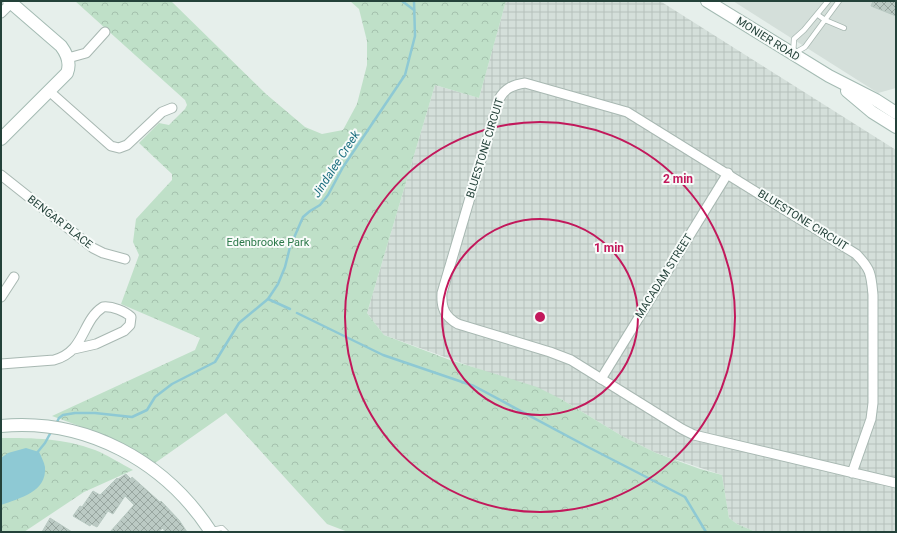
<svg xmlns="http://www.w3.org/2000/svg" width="897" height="533" font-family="Roboto,sans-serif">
<defs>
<pattern id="industrial-grid" width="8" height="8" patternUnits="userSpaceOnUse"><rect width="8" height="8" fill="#d4dfda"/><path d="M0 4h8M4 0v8" fill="none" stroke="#b6c1bc"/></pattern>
<pattern id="park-crowns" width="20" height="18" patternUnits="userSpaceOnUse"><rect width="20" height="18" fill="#bfe0c8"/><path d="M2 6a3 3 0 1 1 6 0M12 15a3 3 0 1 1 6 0" fill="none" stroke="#a4c1ad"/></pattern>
<pattern id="building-cross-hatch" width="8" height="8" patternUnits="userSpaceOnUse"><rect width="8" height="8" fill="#bbcac4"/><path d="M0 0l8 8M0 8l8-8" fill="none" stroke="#98a6a0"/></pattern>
</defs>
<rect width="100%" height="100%" fill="#e6efeb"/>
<!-- built -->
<path fill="#d4dfda" d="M 733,1 L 896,1 L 896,88 L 878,93 Z"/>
<!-- industrial -->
<path fill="url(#industrial-grid)" d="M 506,1 L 660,1 L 896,150 L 896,532 L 756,532 L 737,524 L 729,518 L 722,475 L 656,453 L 622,436 L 561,399 L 384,335 L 367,313 L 435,85 L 479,98 Z"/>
<!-- park -->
<g fill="url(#park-crowns)">
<path d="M 75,1 L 171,1 L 266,94 L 305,127 L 322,134 L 343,130 L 357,104 L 367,65 L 367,41 L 359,9 L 350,1 L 506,1 L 479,98 L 435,85 L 367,313 L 384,335 L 450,360 L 537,387 L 561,399 L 622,436 L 656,453 L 700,469 L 722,475 L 729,518 L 737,524 L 756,532 L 348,532 L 327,524 L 226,413 L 155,463 L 125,445 L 82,427 L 52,416 L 195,350 L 200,338 L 121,304 L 139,255 L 133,242 L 136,219 L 172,180 L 172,174 L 139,143 L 159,123 L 169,125 L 185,109 L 187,105 L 185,100 Z"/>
<path d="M 1,438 C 34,438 63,438 95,450 C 108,455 121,464 133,470 L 84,492 L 24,532 L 1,532 Z"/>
</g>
<!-- water -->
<path fill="#8ec9d4" d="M 26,448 L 39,452 C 41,456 44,462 45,467 C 47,492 20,498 1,505 L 1,458 L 8,453 Z"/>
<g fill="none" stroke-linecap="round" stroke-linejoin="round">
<!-- stream -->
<g stroke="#8ec9d4" stroke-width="2.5">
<path d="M 402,1 L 414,10"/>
<path d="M 268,299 L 290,309"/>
<path d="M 297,313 L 383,355 L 474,386 L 586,446 L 685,497 L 706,532"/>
<path d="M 56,424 L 59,418 L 63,415 L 75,413 L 95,413 L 132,417 L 147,410 L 155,397 L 172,384 L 215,362 L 239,323 L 268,299 L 278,284 L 285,267 L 290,247 L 303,217 L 310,211 L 320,205 L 328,195 L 343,167 L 405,75 L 415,36 L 414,1"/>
<path d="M 36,454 L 45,443 L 51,432"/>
</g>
</g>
<!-- building -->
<g fill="url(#building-cross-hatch)" stroke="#b8c9c2">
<path d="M 873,1 L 896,1 L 896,16 L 871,6 Z"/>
<path d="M 126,474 L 131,479 L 132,477 L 160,502 L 161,501 L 179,520 L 187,532 L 165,532 L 163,528 L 158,532 L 110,532 L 134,505 L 125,496 L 113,514 L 108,511 L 97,527 L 91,524 L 90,526 L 73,516 L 80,506 L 82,507 L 93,491 L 100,495 L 117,478 L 118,479 Z"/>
<path d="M 50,518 L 72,532 L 42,532 Z"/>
</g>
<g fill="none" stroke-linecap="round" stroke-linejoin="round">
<defs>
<g id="lane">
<path d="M 828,1 L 804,30 L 794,39 L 793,54 L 805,47 L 839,1"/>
<path d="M 818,15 L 825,20 L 844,28"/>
<path d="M 212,530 L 222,528 L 226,532"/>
</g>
<g id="street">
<path d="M 1,13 L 11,3"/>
<path d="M 68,58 L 86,53 L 105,32"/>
<path d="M 49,91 L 111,146 L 119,148 L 127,145 L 162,112 L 172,108"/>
<path d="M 1,175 L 93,248 L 103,253 L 125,259"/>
<path d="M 1,297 L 14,277"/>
<path d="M 1,364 L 54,360 C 86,351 81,321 103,307 C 112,306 125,311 131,317 L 130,325 L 124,331 L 96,344 L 74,349"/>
<path d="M 601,379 L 728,173"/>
<path d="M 852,473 L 871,419 L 873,403 L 873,295 C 871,274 871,269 856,254 L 627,112 L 525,83 C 513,85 505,88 499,99 L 442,293 C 441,308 445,317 458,324 L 550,352 L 571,360 L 682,429 L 694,435 L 896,483"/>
</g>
<g id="secondary">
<path d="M 707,1 L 829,76 L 876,100 L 896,113"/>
<path d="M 847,91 L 872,112 L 896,127"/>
<path d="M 1,139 L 67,73 C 71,63 67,54 61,46 L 9,1"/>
<path d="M 1,426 C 86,418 165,461 211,532"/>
</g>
</defs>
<!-- lane casing -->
<use href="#lane" stroke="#a8b8b2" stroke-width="6"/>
<!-- street casing -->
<use href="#street" stroke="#a8b8b2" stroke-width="11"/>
<!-- secondary casing -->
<use href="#secondary" stroke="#a4bbb3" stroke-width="14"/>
<!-- lane -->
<use href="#lane" stroke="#fff" stroke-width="4.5"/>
<!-- street -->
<use href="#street" stroke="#fff" stroke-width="9"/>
<!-- secondary -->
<use href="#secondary" stroke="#fff" stroke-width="12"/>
</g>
<!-- distance rings -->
<g fill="none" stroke="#c2185b" stroke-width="2">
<circle cx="540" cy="317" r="98"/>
<circle cx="540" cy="317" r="195"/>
</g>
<g text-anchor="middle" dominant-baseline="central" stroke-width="4" stroke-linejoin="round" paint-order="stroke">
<!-- street labels -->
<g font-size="11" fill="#24423a" stroke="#f7fbf9">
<text transform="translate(768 39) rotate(32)">MONIER ROAD</text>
<text transform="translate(485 148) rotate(-73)">BLUESTONE CIRCUIT</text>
<text transform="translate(803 220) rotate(32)">BLUESTONE CIRCUIT</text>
<text transform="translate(60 222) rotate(38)">BENGAR PLACE</text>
<text transform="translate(664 276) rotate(-58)">MACADAM STREET</text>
</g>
<!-- park labels -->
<g font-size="11" fill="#2d7a4b" stroke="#f7fbf9">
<text x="268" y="242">Edenbrooke Park</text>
</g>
<!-- water labels -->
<g font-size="12" font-style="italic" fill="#1c6f80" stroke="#f7fbf9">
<text transform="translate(336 164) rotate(-57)">Jindalee Creek</text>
</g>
</g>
<circle cx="540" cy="317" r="6" fill="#c2185b" stroke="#f7fbf9" stroke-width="2"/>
<g font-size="12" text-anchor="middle" font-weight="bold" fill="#c2185b" stroke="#f7fbf9" stroke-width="4" stroke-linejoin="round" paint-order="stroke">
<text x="678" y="183">2 min</text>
<text x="609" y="252">1 min</text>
</g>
<!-- border -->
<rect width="897" height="533" fill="none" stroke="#24423a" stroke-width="4"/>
</svg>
